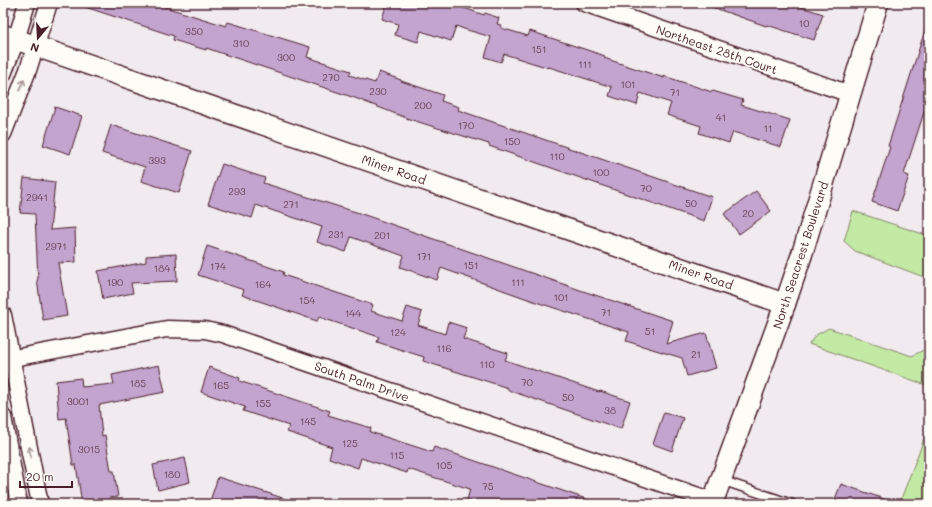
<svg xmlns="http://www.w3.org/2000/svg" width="932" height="507" font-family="Mali,sans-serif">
<rect width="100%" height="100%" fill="#f1eaef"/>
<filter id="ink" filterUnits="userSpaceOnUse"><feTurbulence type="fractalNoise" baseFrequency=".025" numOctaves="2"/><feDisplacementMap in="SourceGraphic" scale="8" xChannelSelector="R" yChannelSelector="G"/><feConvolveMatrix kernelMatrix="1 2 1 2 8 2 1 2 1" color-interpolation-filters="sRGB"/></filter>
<g filter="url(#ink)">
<!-- green -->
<g fill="#c3eaa5" stroke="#868468">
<path d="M 853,211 L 929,236 L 929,279 L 855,251 L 844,241 Z"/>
<path d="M 829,328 L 912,356 L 929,347 L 929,386 L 809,344 L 816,335 Z"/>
<path d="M 929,426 L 929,504 L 899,504 Z"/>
</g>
<!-- building -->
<g fill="#c3a4cf" stroke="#4a1f2b">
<path d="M 83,3 L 152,3 L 226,26 L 228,22 L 310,47 L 307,57 L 351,71 L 349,75 L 375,83 L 379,72 L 401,80 L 401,81 L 443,95 L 441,101 L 459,107 L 458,110 L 712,197 L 704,221 L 526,159 L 489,146 L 489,144 L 409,119 L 355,98 L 206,48 L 206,50 L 173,40 L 174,36 L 82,6 Z"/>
<path d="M 387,3 L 450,3 L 484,15 L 485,13 L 499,18 L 497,24 L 501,25 L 501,28 L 528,36 L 530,31 L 605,56 L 604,58 L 664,78 L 664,76 L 712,92 L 713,91 L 743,100 L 741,105 L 790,120 L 781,147 L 733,132 L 729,143 L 699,133 L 701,126 L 667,115 L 671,103 L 640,93 L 637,105 L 609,96 L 612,87 L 549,67 L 549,68 L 504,54 L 501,62 L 485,57 L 491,37 L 464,29 L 456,26 L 451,41 L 421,31 L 418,42 L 395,35 L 398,24 L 382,19 Z"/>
<path d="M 707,3 L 789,3 L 823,14 L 814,40 L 767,25 L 766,26 L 706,5 Z"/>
<path d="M 926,27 L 929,28 L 929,97 L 904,174 L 909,176 L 897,211 L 872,202 L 890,147 L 888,146 Z"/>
<path d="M 55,107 L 82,116 L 70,154 L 43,145 Z"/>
<path d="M 111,125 L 192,151 L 179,193 L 141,181 L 145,167 L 102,153 Z"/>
<path d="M 222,164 L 265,178 L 263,183 L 359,213 L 583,291 L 673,321 L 666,344 L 706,333 L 716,368 L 687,376 L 682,358 L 626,341 L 629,332 L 539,303 L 441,268 L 437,280 L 400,267 L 404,256 L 351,237 L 346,252 L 317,242 L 322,227 L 256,205 L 252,218 L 208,204 Z"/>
<path d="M 24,178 L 55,182 L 50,230 L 75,228 L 76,262 L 58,263 L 67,316 L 43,320 L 37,280 L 38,279 L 35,214 L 20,213 Z"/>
<path d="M 756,191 L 771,211 L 739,234 L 724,214 Z"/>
<path d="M 207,246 L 284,272 L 283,275 L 373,305 L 371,311 L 402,321 L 407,307 L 422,312 L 418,325 L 445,334 L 448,322 L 467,328 L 463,339 L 508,353 L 505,360 L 599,392 L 600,391 L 630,401 L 621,429 L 508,390 L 508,388 L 423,361 L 424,357 L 377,342 L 379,337 L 319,317 L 317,321 L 242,295 L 244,290 L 198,275 Z"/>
<path d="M 176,254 L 177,281 L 131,283 L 133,293 L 103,299 L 98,271 L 146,262 L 146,256 Z"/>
<path d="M 159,365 L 165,392 L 99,405 L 102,436 L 105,435 L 111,471 L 114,471 L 118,497 L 109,498 L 110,504 L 82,504 L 76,465 L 73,465 L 66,418 L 59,419 L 56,381 L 81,378 L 82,387 L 114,384 L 112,375 Z"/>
<path d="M 209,367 L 240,378 L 239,381 L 330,411 L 328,415 L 371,428 L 370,432 L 432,452 L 434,447 L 464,457 L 592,501 L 591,504 L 479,504 L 467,500 L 470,489 L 408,469 L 407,473 L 361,458 L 358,468 L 329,458 L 332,447 L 287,432 L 289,426 L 243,411 L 245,407 L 201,392 Z"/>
<path d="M 664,412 L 683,418 L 672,451 L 653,444 Z"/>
<path d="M 185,458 L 190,482 L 158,490 L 153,465 Z"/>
<path d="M 218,477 L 292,501 L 292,504 L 209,504 Z"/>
<path d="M 841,484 L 893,502 L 892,504 L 833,504 Z"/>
</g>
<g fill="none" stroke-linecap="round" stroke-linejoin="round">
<defs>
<path id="service" d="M 721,480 L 792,504"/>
<g id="minor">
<path d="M 584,3 L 850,94"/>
<path d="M 3,74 L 16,40 L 27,3"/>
<path d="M 3,134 L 28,70 L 49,3"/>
<path d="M 3,315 L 40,504"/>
<path d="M 3,360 L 167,329 L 205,330 L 223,334 L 713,501"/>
<path d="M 3,417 L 19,504"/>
</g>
<g id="tertiary">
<path d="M 3,35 L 785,304"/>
<path d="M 712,504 L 785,304 L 802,254 L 878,3"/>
</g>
</defs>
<!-- service casing -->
<use href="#service" stroke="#4a1f2b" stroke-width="11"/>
<!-- minor casing -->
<use href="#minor" stroke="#4a1f2b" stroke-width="19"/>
<!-- tertiary casing -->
<use href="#tertiary" stroke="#4a1f2b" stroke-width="23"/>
<!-- service -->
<use href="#service" stroke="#fdfcf7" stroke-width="8"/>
<!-- minor -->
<use href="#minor" stroke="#fdfcf7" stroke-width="16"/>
<!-- tertiary -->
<use href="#tertiary" stroke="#fdfcf7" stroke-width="20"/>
</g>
<!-- one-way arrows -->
<defs><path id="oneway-shaft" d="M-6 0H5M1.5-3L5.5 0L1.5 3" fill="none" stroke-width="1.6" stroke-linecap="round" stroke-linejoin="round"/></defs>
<g stroke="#ac999b">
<use href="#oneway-shaft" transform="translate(22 85) rotate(-69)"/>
<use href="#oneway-shaft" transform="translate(30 452) rotate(-101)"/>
</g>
</g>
<g text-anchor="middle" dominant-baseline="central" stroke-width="3.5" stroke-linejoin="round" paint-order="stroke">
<!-- number labels -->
<g font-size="10" fill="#684054">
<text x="804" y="23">10</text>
<text x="194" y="31">350</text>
<text x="241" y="43">310</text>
<text x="539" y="49">151</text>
<text x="286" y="57">300</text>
<text x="585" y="64">111</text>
<text x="331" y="77">270</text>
<text x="628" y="84">101</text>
<text x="378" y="91">230</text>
<text x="675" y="92">71</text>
<text x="423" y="105">200</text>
<text x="721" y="117">41</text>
<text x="466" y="125">170</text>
<text x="768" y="128">11</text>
<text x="512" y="141">150</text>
<text x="557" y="156">110</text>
<text x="157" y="160">393</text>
<text x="601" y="172">100</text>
<text x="646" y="188">70</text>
<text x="237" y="191">293</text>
<text x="37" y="197">2941</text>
<text x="691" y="203">50</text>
<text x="291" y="204">271</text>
<text x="748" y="213">20</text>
<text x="336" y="234">231</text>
<text x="382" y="235">201</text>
<text x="56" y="246">2971</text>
<text x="424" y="256">171</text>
<text x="471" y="265">151</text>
<text x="218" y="266">174</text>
<text x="162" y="268">184</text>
<text x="115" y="282">190</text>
<text x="518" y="282">111</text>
<text x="263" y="284">164</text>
<text x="561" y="297">101</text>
<text x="307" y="300">154</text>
<text x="606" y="312">71</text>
<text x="353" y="313">144</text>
<text x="650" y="331">51</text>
<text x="398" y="332">124</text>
<text x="444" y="348">116</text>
<text x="696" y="354">21</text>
<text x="487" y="364">110</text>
<text x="527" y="382">70</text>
<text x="138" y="383">185</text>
<text x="221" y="385">165</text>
<text x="568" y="397">50</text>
<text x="78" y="401">3001</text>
<text x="263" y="403">155</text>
<text x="610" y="410">38</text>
<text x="308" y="421">145</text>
<text x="350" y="443">125</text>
<text x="89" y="449">3015</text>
<text x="397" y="455">115</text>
<text x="444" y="465">105</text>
<text x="172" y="474">180</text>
<text x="488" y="486">75</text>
</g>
<!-- street labels -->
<g font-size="12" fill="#4a1f2b" stroke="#fdfcf7">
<text transform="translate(717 49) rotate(19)">Northeast 28th Court</text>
<text transform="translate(394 169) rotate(19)">Miner Road</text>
<text transform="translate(800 255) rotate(-72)">North Seacrest Boulevard</text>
<text transform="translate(701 274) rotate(19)">Miner Road</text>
<text transform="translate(362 381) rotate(19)">South Palm Drive</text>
</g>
</g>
<!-- margin -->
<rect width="932" height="507" fill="none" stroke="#fdfcf7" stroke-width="16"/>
<rect x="8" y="8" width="916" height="491" fill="none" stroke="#4a1f2b" stroke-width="1.5" filter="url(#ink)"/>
<!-- north arrow -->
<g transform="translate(38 38) rotate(198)" stroke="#fdfcf7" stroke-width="3" paint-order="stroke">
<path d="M0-3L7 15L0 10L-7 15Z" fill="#4a1f2b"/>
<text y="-6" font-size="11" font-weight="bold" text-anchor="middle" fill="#4a1f2b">N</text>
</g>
<!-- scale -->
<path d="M20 481v6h52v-6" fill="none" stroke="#4a1f2b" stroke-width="2"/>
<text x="26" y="481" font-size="12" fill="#4a1f2b" stroke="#fdfcf7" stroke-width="3" paint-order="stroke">20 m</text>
</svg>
